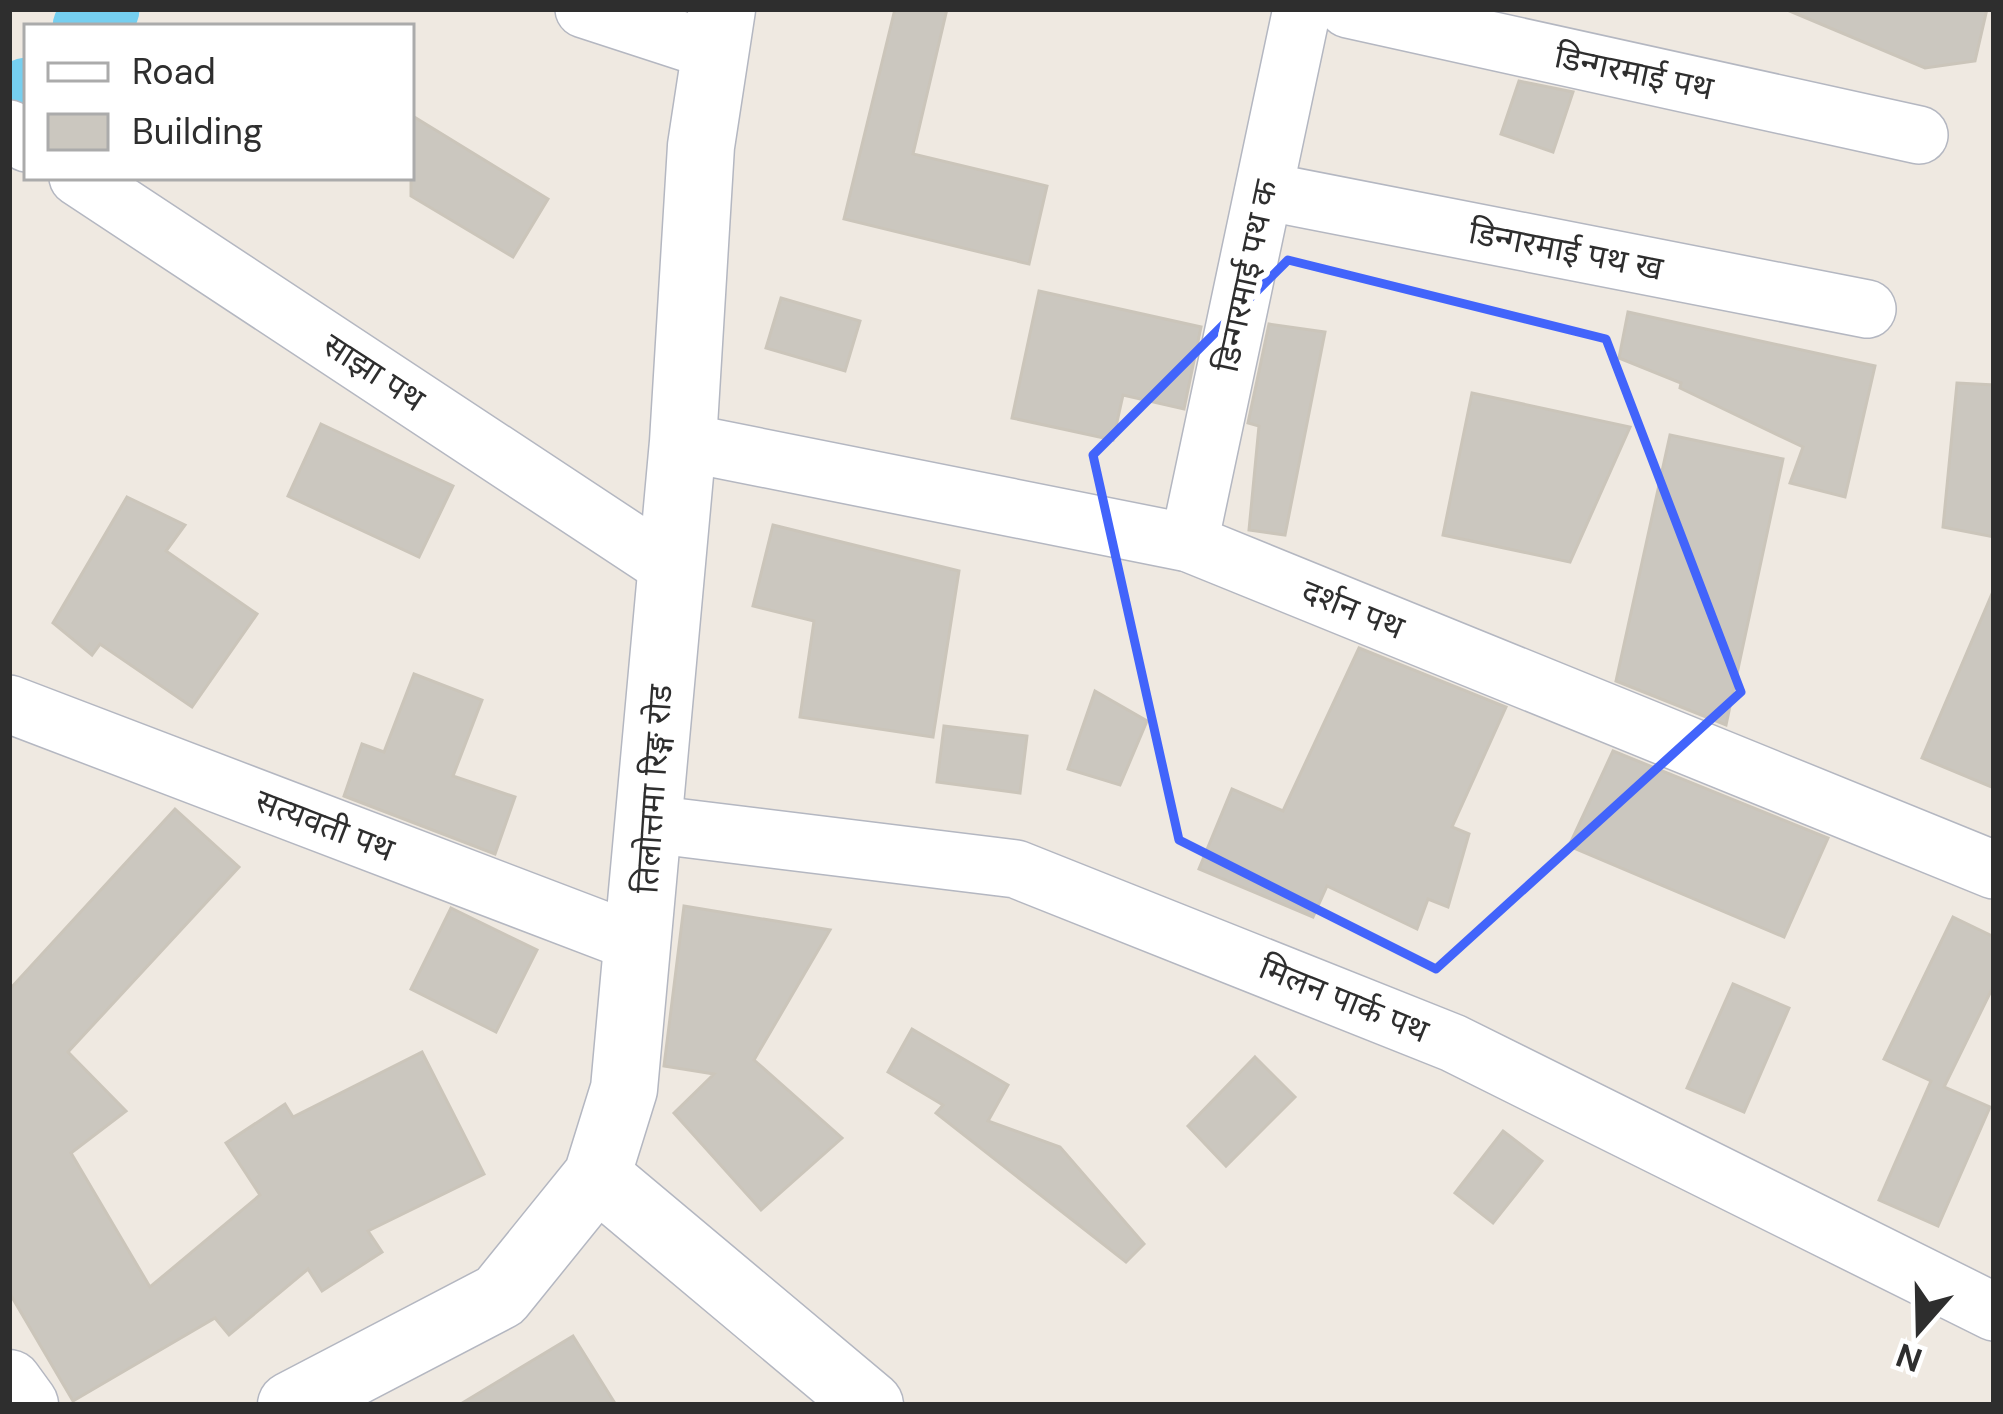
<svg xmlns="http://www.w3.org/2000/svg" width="2003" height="1414" font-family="'DM Sans','Noto Sans Devanagari',sans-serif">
<rect width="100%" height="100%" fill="#efe9e1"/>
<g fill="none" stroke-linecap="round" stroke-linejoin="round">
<!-- canal -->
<g stroke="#75cff0" stroke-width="69">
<path d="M 87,27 L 105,9"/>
<path d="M 9,114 L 27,92"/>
</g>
</g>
<!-- building -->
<g fill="#cbc7bf" stroke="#cbc5ba" stroke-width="3">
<path d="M 895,9 L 947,9 L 913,154 L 1047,186 L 1029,264 L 844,219 Z"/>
<path d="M 1785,9 L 1987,9 L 1975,61 L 1925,68 Z"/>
<path d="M 1519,81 L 1573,92 L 1553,152 L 1501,134 Z"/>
<path d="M 411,115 L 548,199 L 513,257 L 411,196 Z"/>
<path d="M 1039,291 L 1201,327 L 1184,409 L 1123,395 L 1113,440 L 1012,418 Z"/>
<path d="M 781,298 L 860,321 L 845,371 L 766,348 Z"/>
<path d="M 1628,312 L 1875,366 L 1845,497 L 1790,483 L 1803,447 L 1680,388 L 1681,383 L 1619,358 Z"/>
<path d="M 1269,324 L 1325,332 L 1285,535 L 1249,530 L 1259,426 L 1248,423 Z"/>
<path d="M 1957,383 L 1994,385 L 1994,537 L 1943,527 Z"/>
<path d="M 1472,393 L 1630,427 L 1570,562 L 1443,535 Z"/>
<path d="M 321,424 L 453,486 L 419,557 L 288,496 Z"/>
<path d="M 1670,435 L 1783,459 L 1726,725 L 1616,681 Z"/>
<path d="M 127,497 L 185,525 L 166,551 L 257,614 L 192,707 L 100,644 L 92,655 L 53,623 Z"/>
<path d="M 773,525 L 959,571 L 933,737 L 800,717 L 814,621 L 753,606 Z"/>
<path d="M 1994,589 L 1994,788 L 1922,758 Z"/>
<path d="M 1359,648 L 1506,707 L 1452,827 L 1469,834 L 1448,907 L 1428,899 L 1417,929 L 1327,886 L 1313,917 L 1199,869 L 1232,789 L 1283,811 Z"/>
<path d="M 414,674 L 482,700 L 453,776 L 515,797 L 495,854 L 344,796 L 362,744 L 384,752 Z"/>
<path d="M 1095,691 L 1147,721 L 1120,785 L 1068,769 Z"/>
<path d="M 944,726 L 1027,736 L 1020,793 L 937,782 Z"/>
<path d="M 1613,751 L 1828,838 L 1784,937 L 1569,846 Z"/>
<path d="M 175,809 L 239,867 L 68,1052 L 126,1111 L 71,1153 L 150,1287 L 260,1195 L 226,1143 L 285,1104 L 293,1117 L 422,1052 L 484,1174 L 368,1231 L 382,1252 L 322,1291 L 308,1269 L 229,1335 L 215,1318 L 73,1401 L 9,1292 L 9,990 Z"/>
<path d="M 684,906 L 830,930 L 754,1060 L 842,1138 L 761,1210 L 674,1113 L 714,1074 L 664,1066 Z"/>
<path d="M 451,908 L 537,950 L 496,1032 L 411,989 Z"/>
<path d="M 1953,917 L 1994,937 L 1994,985 L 1944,1087 L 1990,1107 L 1938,1226 L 1879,1200 L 1931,1081 L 1884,1059 Z"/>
<path d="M 1733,984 L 1789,1008 L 1744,1112 L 1687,1088 Z"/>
<path d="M 912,1029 L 1008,1085 L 988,1121 L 1060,1147 L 1144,1244 L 1126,1262 L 936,1113 L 943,1105 L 888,1072 Z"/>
<path d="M 1255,1057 L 1295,1097 L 1226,1166 L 1188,1126 Z"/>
<path d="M 1503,1131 L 1542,1161 L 1493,1223 L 1455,1193 Z"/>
<path d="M 573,1336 L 616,1405 L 459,1405 Z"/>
</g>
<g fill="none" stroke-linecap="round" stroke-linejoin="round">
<defs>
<g id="minor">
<path d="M 584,9 L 713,51"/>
<path d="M 1348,9 L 1919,135"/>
<path d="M 9,129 L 27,143"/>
<path d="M 78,177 L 669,567"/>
<path d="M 1264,191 L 1867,309"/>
<path d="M 683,442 L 1189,543 L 1994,870"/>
<path d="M 1189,543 L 1302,9"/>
<path d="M 9,704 L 641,945"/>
<path d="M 650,824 L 1016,869 L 1453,1043 L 1994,1312"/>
</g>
<g id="tertiary">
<path d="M 597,1176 L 870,1405"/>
<path d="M 9,1383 L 25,1405"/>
<path d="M 291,1405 L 500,1296 L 597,1176 L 624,1089 L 683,442 L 701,146 L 722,9"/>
</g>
</defs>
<!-- minor casing -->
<use href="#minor" stroke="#b4b7c1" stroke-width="60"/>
<!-- tertiary casing -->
<use href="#tertiary" stroke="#b4b7c1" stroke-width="69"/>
<!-- minor -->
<use href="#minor" stroke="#fff" stroke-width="57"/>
<!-- tertiary -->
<use href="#tertiary" stroke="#fff" stroke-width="66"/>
</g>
<!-- marked area -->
<path fill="none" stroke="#4264fb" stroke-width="9" stroke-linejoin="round" d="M 1288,260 L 1606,339 L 1741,692 L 1436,969 L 1179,840 L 1093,455 Z"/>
<g text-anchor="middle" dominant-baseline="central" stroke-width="12" stroke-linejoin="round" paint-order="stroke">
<!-- street labels -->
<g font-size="33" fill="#2e2e2e" stroke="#fff">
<text transform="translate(1634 72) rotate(12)">डिन्गरमाई पथ</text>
<text transform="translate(1566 250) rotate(11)">डिन्गरमाई पथ ख</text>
<text transform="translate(1246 276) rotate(-78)">डिन्गरमाई पथ क</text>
<text transform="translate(374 372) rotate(33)">साझा पथ</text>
<text transform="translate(1353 609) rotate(22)">दर्शन पथ</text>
<text transform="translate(653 789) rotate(-86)">तिलोत्तमा रिङ्ग रोड</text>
<text transform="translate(325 825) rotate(21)">सत्यवती पथ</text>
<text transform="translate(1344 999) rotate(22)">मिलन पार्क पथ</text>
</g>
</g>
<!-- border -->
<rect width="2003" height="1414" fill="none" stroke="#2e2e2e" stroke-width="24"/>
<!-- legend -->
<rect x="24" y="24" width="390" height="156" fill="#ffffff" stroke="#ababab" stroke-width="3"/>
<rect x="48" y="63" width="60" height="18" fill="#ffffff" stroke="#ababab" stroke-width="3"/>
<text x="132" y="84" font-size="36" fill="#2e2e2e">Road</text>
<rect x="48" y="114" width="60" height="36" fill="#cbc7bf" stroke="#ababab" stroke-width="3"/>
<text x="132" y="144" font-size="36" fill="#2e2e2e">Building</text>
<!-- north arrow -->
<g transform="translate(1919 1330) rotate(200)" stroke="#ffffff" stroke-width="9" paint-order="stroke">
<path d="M0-9L21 45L0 30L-21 45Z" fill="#2e2e2e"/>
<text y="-18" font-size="33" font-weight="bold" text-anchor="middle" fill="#2e2e2e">N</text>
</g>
</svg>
